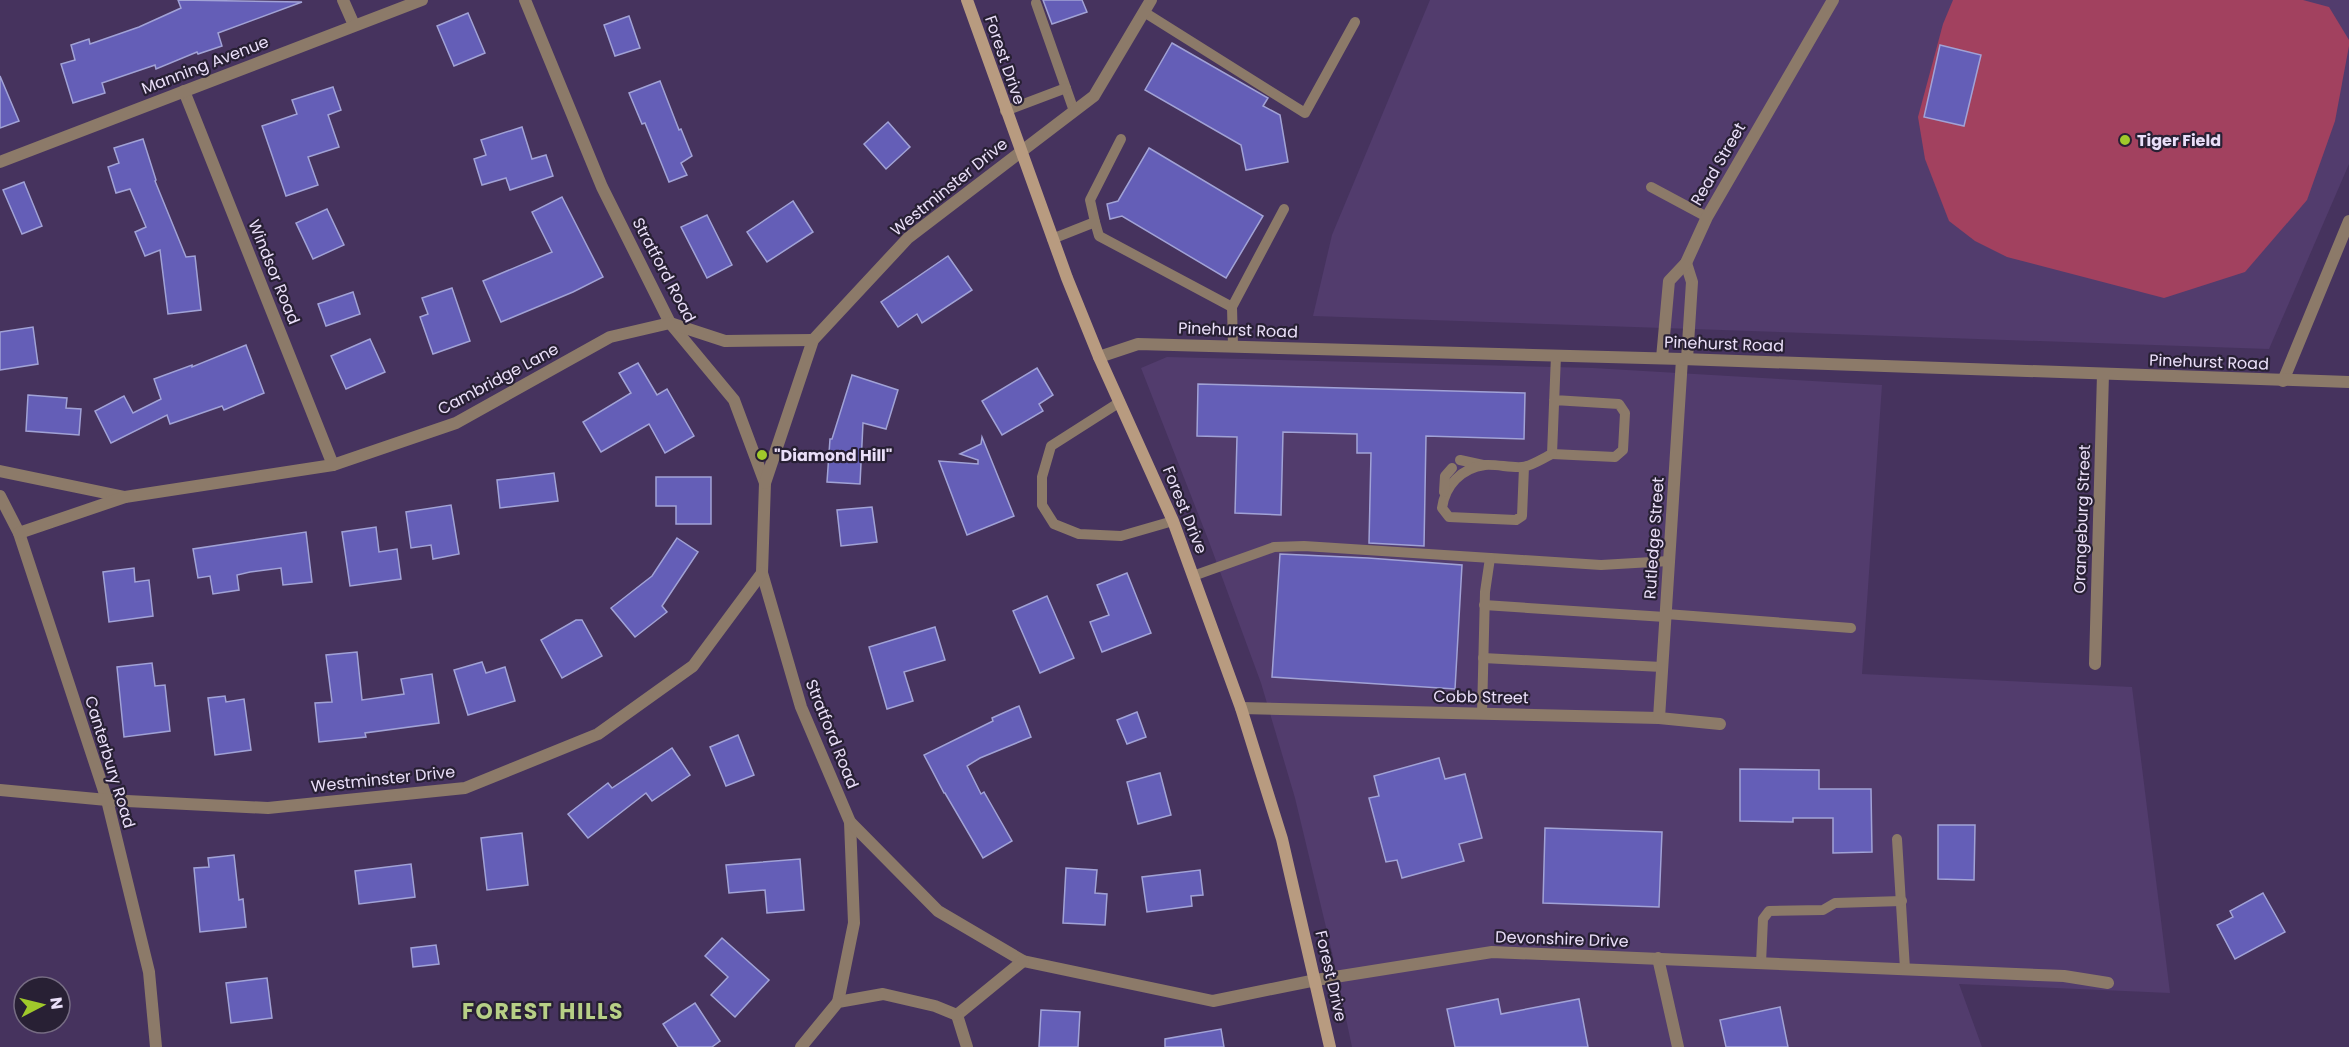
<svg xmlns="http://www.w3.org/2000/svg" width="2349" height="1047" font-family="Poppins,sans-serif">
<rect width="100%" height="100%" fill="#46335e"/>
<!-- built -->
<g fill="#523c6d">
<path d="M 1430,0 L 2349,0 L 2349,164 L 2269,349 L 1313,316 L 1332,235 Z"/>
<path d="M 1167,357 L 1593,368 L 1882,385 L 1862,674 L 2132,687 L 2170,993 L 1959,984 L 1982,1047 L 1352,1047 L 1332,952 L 1295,798 L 1261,683 L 1208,539 L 1141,368 Z"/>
</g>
<!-- green -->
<path fill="#a2415f" d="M 1953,0 L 2303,0 L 2329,7 L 2349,40 L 2349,46 L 2335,121 L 2307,200 L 2245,272 L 2164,298 L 2007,257 L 1975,241 L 1949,221 L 1925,159 L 1918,117 L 1943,24 Z"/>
<!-- building -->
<g fill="#645eb7" stroke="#a1a2d6" stroke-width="1.5">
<path d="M 178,0 L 302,2 L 218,33 L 222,46 L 198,54 L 197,52 L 156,69 L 155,65 L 102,83 L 105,93 L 73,103 L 61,64 L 75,60 L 71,45 L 89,39 L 90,44 L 139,27 L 181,8 Z"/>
<path d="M 1043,0 L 1082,0 L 1087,12 L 1052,24 Z"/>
<path d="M 468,13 L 485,53 L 454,66 L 437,26 Z"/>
<path d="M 629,16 L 640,48 L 615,56 L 604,25 Z"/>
<path d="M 1172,43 L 1268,98 L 1263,106 L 1280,115 L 1288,162 L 1246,170 L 1241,145 L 1145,90 Z"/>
<path d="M 1940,45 L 1981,55 L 1964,126 L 1924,117 Z"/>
<path d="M 0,76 L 19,121 L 0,128 Z"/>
<path d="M 660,81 L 679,130 L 681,129 L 692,156 L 681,163 L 687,175 L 669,182 L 645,123 L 642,124 L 629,93 Z"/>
<path d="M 333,87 L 341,110 L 328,115 L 339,147 L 308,157 L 318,185 L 286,196 L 262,126 L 297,114 L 292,100 Z"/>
<path d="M 888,122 L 910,147 L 886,169 L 864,144 Z"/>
<path d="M 522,127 L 532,159 L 546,155 L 553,176 L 510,190 L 506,178 L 482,185 L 474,159 L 486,155 L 481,140 Z"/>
<path d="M 143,139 L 156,180 L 155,181 L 186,257 L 195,256 L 201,310 L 168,314 L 160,250 L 145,256 L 135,232 L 146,227 L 130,189 L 116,193 L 108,167 L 119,163 L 114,148 Z"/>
<path d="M 1149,148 L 1263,216 L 1226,278 L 1122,216 L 1110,219 L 1107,204 L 1118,201 Z"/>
<path d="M 24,182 L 42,226 L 22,234 L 3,190 Z"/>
<path d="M 562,197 L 603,277 L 573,292 L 501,322 L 483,281 L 552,252 L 532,212 Z"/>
<path d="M 793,201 L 813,232 L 767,262 L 747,232 Z"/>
<path d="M 327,209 L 344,245 L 313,259 L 296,223 Z"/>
<path d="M 707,215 L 732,265 L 707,278 L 681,227 Z"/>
<path d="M 948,256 L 972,290 L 922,323 L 917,314 L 898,327 L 881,302 Z"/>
<path d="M 452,288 L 470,341 L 433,354 L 420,317 L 428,314 L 422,298 Z"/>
<path d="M 353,292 L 360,314 L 326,326 L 318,304 Z"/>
<path d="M 33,327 L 38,364 L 0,370 L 0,332 Z"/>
<path d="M 370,339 L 385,372 L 346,389 L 331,356 Z"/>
<path d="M 246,345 L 264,393 L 224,410 L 222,406 L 170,424 L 167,415 L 111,443 L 95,411 L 124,396 L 133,413 L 161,399 L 154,379 L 192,365 L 192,367 Z"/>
<path d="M 638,363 L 657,395 L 667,389 L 694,436 L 665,453 L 649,424 L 601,452 L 583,422 L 631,393 L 619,373 Z"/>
<path d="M 1037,368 L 1053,395 L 1039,404 L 1043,411 L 1002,435 L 982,401 Z"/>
<path d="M 852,375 L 898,390 L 886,429 L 863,423 L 860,484 L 827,482 L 830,439 L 832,439 Z"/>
<path d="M 1198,384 L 1525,393 L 1524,439 L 1426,436 L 1424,546 L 1369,543 L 1371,453 L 1357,453 L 1357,434 L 1283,432 L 1281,515 L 1235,513 L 1237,437 L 1197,436 Z"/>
<path d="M 28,395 L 67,398 L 66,408 L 81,409 L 79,435 L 26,431 Z"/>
<path d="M 982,437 L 1014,516 L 967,535 L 939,461 L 978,464 L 978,460 L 960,454 L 981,444 Z"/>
<path d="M 554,473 L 558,501 L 500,508 L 497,480 Z"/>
<path d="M 656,477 L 711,477 L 711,524 L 676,524 L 676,506 L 656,506 Z"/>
<path d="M 451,505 L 459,554 L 433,559 L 431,545 L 411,548 L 406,512 Z"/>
<path d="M 872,507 L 877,542 L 841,546 L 837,510 Z"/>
<path d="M 376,527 L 379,552 L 397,549 L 401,579 L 350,586 L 342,532 Z"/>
<path d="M 306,532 L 312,582 L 283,585 L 281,568 L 250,572 L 237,575 L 239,590 L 213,594 L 210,576 L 198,578 L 193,549 Z"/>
<path d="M 677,538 L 698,552 L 662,606 L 667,612 L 635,637 L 611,608 L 652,576 Z"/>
<path d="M 1280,554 L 1368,558 L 1462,565 L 1455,689 L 1272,677 Z"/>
<path d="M 134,568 L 135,582 L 149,580 L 153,616 L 109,622 L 103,572 Z"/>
<path d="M 1127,573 L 1151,633 L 1102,652 L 1090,622 L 1109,615 L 1097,585 Z"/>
<path d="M 1047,596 L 1074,658 L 1040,673 L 1013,611 Z"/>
<path d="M 576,620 L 582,620 L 602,656 L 562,678 L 541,640 Z"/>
<path d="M 935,627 L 945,660 L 904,672 L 913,701 L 887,709 L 869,647 Z"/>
<path d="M 357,652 L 362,700 L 404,694 L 401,679 L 432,674 L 439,723 L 365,733 L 366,737 L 319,742 L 315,703 L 332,702 L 326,655 Z"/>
<path d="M 482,662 L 486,673 L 505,667 L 515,701 L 468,715 L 454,670 Z"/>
<path d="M 152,663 L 155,686 L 165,685 L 170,731 L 124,737 L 117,667 Z"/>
<path d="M 225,696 L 226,702 L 244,699 L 251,750 L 215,755 L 208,698 Z"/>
<path d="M 1019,706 L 1031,737 L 980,758 L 967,766 L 981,794 L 984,792 L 1012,841 L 983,858 L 945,793 L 944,793 L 924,755 L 993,721 L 992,718 Z"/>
<path d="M 1137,712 L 1146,737 L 1127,744 L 1117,720 Z"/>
<path d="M 738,735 L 754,775 L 726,786 L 710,747 Z"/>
<path d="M 672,748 L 690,775 L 652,801 L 646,793 L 588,838 L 568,814 L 608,783 L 612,788 Z"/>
<path d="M 1439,758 L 1445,779 L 1465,774 L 1482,838 L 1459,844 L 1464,861 L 1402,878 L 1397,860 L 1386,862 L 1369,798 L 1379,796 L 1374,776 Z"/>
<path d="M 1740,769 L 1819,770 L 1819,789 L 1871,789 L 1872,852 L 1833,853 L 1833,818 L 1793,818 L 1793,822 L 1740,821 Z"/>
<path d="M 1160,773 L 1171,815 L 1138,824 L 1127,782 Z"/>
<path d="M 1938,825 L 1975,825 L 1974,880 L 1938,879 Z"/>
<path d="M 1545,828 L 1662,832 L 1659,907 L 1543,903 Z"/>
<path d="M 522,833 L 528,885 L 487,890 L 481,838 Z"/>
<path d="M 234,855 L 239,900 L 243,899 L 246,927 L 200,932 L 194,868 L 209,867 L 208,858 Z"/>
<path d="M 800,859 L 804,910 L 767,913 L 765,890 L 729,893 L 726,865 Z"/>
<path d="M 411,864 L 415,897 L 359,904 L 355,871 Z"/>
<path d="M 1066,868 L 1097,870 L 1095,893 L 1107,894 L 1105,925 L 1063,923 Z"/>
<path d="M 1200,870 L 1203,895 L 1191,896 L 1192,906 L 1147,912 L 1142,877 Z"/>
<path d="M 2263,893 L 2285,932 L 2235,959 L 2217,925 L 2233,917 L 2230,911 Z"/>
<path d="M 722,938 L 769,980 L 735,1017 L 711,995 L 728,977 L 705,956 Z"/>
<path d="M 436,945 L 439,964 L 413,967 L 411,948 Z"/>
<path d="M 267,978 L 272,1018 L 231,1023 L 226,983 Z"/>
<path d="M 1498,999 L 1501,1014 L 1579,999 L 1588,1047 L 1455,1047 L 1447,1009 Z"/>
<path d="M 695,1003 L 720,1041 L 712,1047 L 678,1047 L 663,1024 Z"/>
<path d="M 1780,1007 L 1788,1047 L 1726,1047 L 1720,1020 Z"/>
<path d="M 1041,1010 L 1080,1012 L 1078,1047 L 1039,1047 Z"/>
<path d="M 1221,1029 L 1224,1047 L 1165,1047 L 1165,1039 Z"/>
</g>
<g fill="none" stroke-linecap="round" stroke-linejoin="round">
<!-- service -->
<g stroke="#8c7a69" stroke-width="10">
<path d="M 1036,3 L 1074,111"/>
<path d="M 1144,12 L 1305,113 L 1355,22"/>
<path d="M 1005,111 L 1066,88"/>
<path d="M 1651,187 L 1707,217"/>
<path d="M 1095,222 L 1099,236 L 1232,307"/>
<path d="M 1052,239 L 1095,222 L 1090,200 L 1121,139"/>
<path d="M 1233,346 L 1232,307 L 1284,209"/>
<path d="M 1554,400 L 1619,404 L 1625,413 L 1623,450 L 1615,457 L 1552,454 L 1556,355"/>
<path d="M 1120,402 L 1051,446 L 1042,477 L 1042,505 L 1054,524 L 1079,534 L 1121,536 L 1173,521"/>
<path d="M 1460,460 L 1483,465"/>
<path d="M 1524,467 L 1522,516 L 1516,520 L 1449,517 L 1442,508 C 1445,486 1461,468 1485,465 C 1497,464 1510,468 1522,467 C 1532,466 1543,458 1552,454"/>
<path d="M 1444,492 L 1445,476 L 1452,468"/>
<path d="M 1193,576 L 1274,547 L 1304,546 L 1601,565 L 1669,561"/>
<path d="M 1484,605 L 1665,617"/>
<path d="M 1666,614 L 1851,628"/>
<path d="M 1483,658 L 1662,667"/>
<path d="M 1482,714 L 1485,592 L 1490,558"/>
<path d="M 1897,839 L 1905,969"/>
<path d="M 1761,963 L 1763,919 L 1769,911 L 1823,910 L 1835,903 L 1902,901"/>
</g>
<!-- minor -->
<g stroke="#8c7a69" stroke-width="12">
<path d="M 343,0 L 354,25"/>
<path d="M 525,0 L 602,187 L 670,323 L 734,400 L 765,483 L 762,573 L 801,707 L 850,822 L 854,923 L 838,1002"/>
<path d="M 184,91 L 333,465"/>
<path d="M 0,162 L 422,0"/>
<path d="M 1686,263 L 1692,282 L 1687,359"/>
<path d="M 1662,358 L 1669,281 L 1686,263 L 1707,217 L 1833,0"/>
<path d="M 2283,381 L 2349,221"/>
<path d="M 0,471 L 125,497"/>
<path d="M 765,483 L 813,340 L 908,238 L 1094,96 L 1151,0"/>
<path d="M 0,496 L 19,533 L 107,800 L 149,972 L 156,1047"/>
<path d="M 19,533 L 125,497 L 333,465 L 456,423 L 610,337 L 670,323 L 725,341 L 813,340"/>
<path d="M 2095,664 L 2103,374"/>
<path d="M 1241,708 L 1659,718 L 1720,724"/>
<path d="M 1659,718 L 1682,359"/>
<path d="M 0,790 L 107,800 L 268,808 L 465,788 L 598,734 L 693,666 L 762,573"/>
<path d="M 850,822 L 938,911 L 1023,961 L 1213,1001 L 1316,980 L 1492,952 L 2064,976 L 2108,983"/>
<path d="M 1658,958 L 1678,1047"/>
<path d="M 957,1015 L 1023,961"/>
<path d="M 957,1015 L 967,1047"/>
<path d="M 801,1047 L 838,1002 L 883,994 L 935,1006 L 957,1015"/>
</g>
<!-- tertiary -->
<path stroke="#8c7a69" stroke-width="12" d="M 1099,357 L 1138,344 L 1682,359 L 2349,382"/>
<!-- secondary -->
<path stroke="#b89b80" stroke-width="12" d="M 967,0 L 1067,278 L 1099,357 L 1173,521 L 1241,708 L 1282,839 L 1330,1047"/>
</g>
<!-- markers -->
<g fill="#a0c92b" stroke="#282034" stroke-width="2">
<circle cx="2125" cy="140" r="6"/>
<circle cx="762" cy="455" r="6"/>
</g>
<g text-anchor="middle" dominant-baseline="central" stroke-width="4.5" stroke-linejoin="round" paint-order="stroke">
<!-- street labels -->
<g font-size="16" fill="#eadff9" stroke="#282034">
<text transform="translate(1005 60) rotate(71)">Forest Drive</text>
<text transform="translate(205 65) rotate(-21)">Manning Avenue</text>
<text transform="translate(1718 164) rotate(-60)">Read Street</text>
<text transform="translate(949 187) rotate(-39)">Westminster Drive</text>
<text transform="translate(664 270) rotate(62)">Stratford Road</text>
<text transform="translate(274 272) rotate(68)">Windsor Road</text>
<text transform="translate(1238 330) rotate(2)">Pinehurst Road</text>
<text transform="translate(1724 344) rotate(2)">Pinehurst Road</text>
<text transform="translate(2209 362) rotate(2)">Pinehurst Road</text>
<text transform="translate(498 379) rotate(-28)">Cambridge Lane</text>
<text transform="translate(1185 510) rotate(68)">Forest Drive</text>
<text transform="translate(2082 519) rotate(-88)">Orangeburg Street</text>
<text transform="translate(1654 538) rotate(-86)">Rutledge Street</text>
<text transform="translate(1481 697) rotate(1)">Cobb Street</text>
<text transform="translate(832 734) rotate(68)">Stratford Road</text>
<text transform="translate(110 762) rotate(73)">Canterbury Road</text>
<text transform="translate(383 779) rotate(-6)">Westminster Drive</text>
<text transform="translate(1562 939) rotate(2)">Devonshire Drive</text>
<text transform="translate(1331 976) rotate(77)">Forest Drive</text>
</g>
<!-- poi labels -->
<g font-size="16" font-weight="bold" fill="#eadff9" stroke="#282034" text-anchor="start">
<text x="2137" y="140">Tiger Field</text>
<text x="774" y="455">"Diamond Hill"</text>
</g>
<!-- district labels -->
<g font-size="22" font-weight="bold" letter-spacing="1.5" fill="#b7cf86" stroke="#282034">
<text x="543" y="1011">FOREST HILLS</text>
</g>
</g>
<!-- north arrow -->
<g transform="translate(42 1005) rotate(83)"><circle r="28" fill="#282034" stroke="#766c83" stroke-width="1.5"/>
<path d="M0-4.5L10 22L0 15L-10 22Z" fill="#a0c92b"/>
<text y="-9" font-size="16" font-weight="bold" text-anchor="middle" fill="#eadff9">N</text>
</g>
</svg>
